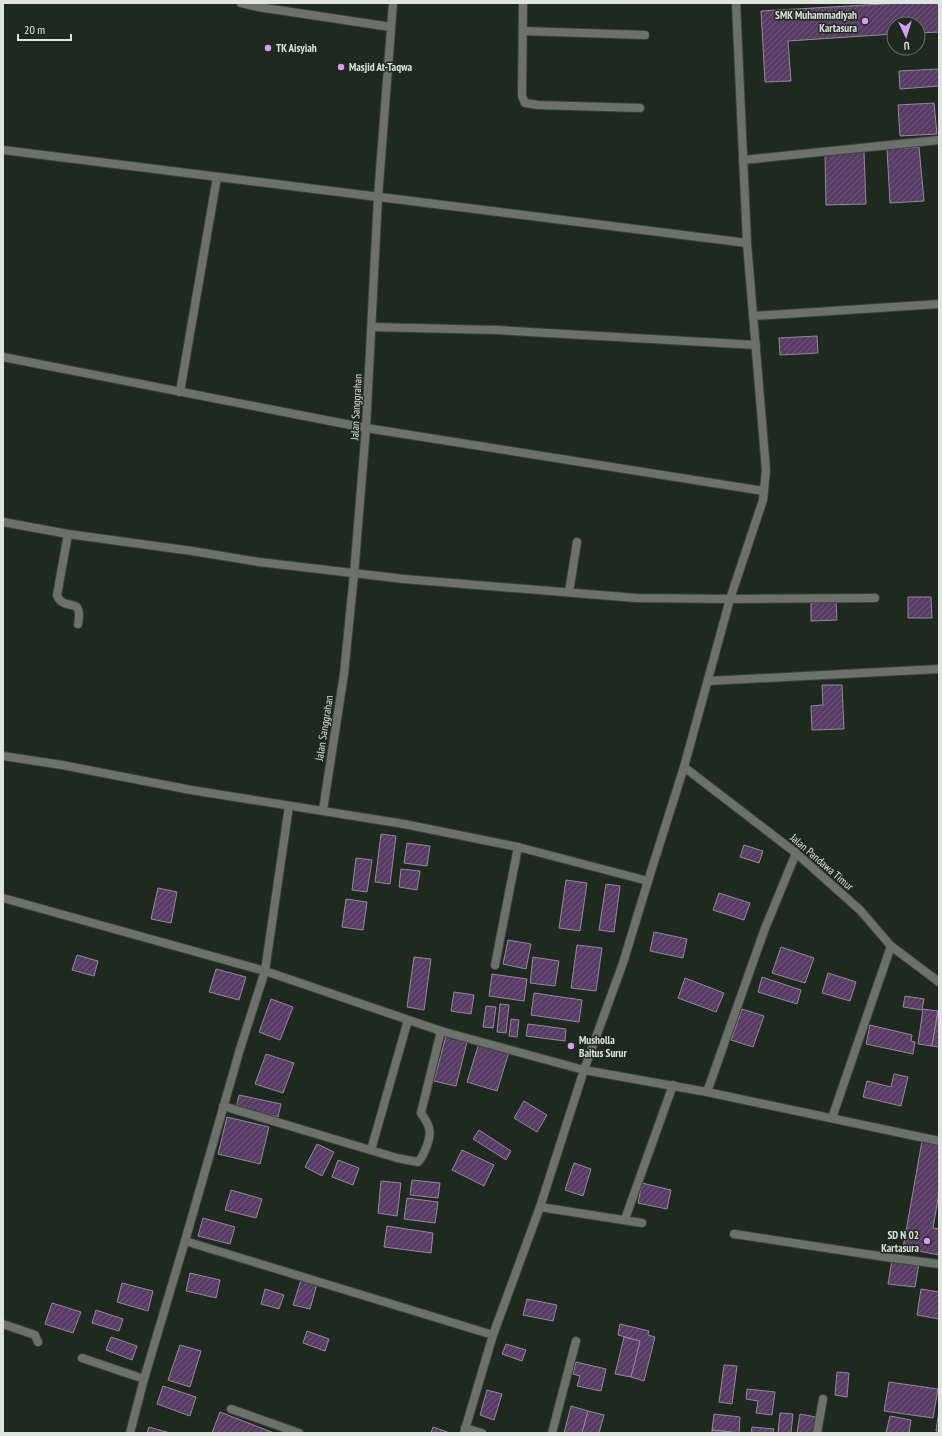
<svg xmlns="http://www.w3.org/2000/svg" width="942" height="1436" font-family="'PT Sans Narrow',sans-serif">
<defs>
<pattern id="building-hatch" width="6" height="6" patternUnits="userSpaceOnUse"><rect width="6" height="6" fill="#583c65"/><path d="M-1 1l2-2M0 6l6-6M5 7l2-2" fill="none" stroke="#70587a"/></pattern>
</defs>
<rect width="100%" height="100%" fill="#1e2a1d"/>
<!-- building -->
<g fill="url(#building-hatch)" stroke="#94899a">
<path d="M 901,3 L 939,3 L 939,32 L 918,33 L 918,24 L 894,24 L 894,34 L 788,41 L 791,81 L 765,82 L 761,11 Z"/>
<path d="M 939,69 L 939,86 L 900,89 L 899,71 Z"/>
<path d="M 934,103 L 937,134 L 900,136 L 898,105 Z"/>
<path d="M 919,147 L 924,201 L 890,203 L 887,149 Z"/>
<path d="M 864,152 L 866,204 L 826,205 L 825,154 Z"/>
<path d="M 817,336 L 818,353 L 780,355 L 779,338 Z"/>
<path d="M 908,597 L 931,597 L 932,618 L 908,618 Z"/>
<path d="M 836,602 L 837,620 L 811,621 L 811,603 Z"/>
<path d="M 822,685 L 842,685 L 844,729 L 812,730 L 811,706 L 823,705 Z"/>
<path d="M 381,834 L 396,836 L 390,884 L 375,882 Z"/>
<path d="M 407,843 L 430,846 L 427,866 L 404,863 Z"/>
<path d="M 744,845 L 763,851 L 759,863 L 740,857 Z"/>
<path d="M 356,858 L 372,860 L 367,892 L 352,890 Z"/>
<path d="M 401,869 L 420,871 L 417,890 L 399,887 Z"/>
<path d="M 566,880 L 587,883 L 580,931 L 559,928 Z"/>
<path d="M 606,884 L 620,886 L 614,932 L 599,930 Z"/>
<path d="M 158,888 L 177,892 L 171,923 L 151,919 Z"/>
<path d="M 719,893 L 750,903 L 744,920 L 713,910 Z"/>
<path d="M 346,899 L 367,902 L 363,930 L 342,927 Z"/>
<path d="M 654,932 L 687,939 L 683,958 L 650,951 Z"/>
<path d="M 508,940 L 531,944 L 526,969 L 503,964 Z"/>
<path d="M 577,945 L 602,948 L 596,991 L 571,988 Z"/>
<path d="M 781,947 L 814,958 L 805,983 L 772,973 Z"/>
<path d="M 77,955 L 98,961 L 94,976 L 72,970 Z"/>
<path d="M 414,957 L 431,959 L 424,1010 L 407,1007 Z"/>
<path d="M 533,957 L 559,961 L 555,986 L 530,983 Z"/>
<path d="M 216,969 L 246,977 L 239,1000 L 209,992 Z"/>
<path d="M 828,973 L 856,982 L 850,1001 L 822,993 Z"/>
<path d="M 492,974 L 527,979 L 524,1001 L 489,996 Z"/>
<path d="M 762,977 L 801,990 L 797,1004 L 758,992 Z"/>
<path d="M 685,978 L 724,993 L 716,1012 L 678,998 Z"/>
<path d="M 454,992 L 474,995 L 471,1014 L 451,1011 Z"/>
<path d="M 534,993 L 582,1000 L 579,1022 L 531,1015 Z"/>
<path d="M 905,996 L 924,999 L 922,1010 L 903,1007 Z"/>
<path d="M 271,999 L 293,1007 L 280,1040 L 259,1032 Z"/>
<path d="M 500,1004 L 509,1005 L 506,1033 L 497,1032 Z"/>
<path d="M 486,1006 L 496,1007 L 493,1028 L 483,1027 Z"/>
<path d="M 742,1009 L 764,1016 L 753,1047 L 731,1040 Z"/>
<path d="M 923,1009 L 938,1011 L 932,1046 L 918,1044 Z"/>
<path d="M 938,1011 L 939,1011 L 939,1047 L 932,1046 Z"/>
<path d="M 511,1019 L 519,1020 L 517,1037 L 509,1036 Z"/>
<path d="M 528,1024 L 566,1029 L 565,1041 L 526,1036 Z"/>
<path d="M 870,1025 L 912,1035 L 911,1041 L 915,1042 L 913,1054 L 866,1044 Z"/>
<path d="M 446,1036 L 467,1042 L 456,1086 L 434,1081 Z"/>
<path d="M 479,1043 L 509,1052 L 497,1091 L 467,1082 Z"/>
<path d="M 266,1054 L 294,1063 L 283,1093 L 255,1084 Z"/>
<path d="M 894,1074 L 908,1077 L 901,1106 L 863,1097 L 867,1081 L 891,1087 Z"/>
<path d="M 239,1095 L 281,1104 L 278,1117 L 236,1108 Z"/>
<path d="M 524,1101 L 547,1115 L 537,1132 L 514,1118 Z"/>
<path d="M 227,1117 L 269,1127 L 260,1164 L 218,1154 Z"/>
<path d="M 479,1130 L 511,1151 L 506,1160 L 473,1139 Z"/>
<path d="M 922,1141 L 939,1144 L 939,1193 L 933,1228 L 939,1229 L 939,1255 L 903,1248 Z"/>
<path d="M 317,1144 L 334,1152 L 322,1176 L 305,1167 Z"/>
<path d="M 462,1150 L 494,1165 L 484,1186 L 452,1170 Z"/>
<path d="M 338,1160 L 359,1168 L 353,1185 L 332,1177 Z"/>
<path d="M 574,1163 L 591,1169 L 583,1196 L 565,1190 Z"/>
<path d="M 412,1180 L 440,1183 L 438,1198 L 410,1195 Z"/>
<path d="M 381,1181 L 401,1183 L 397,1216 L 378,1213 Z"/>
<path d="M 642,1183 L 671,1190 L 667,1209 L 638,1203 Z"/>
<path d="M 231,1190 L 262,1199 L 256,1218 L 225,1210 Z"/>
<path d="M 407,1198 L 438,1202 L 435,1223 L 404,1219 Z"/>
<path d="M 203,1218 L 235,1227 L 230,1244 L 198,1236 Z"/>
<path d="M 387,1226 L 433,1233 L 431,1253 L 384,1247 Z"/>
<path d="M 892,1260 L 919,1263 L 915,1287 L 888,1284 Z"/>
<path d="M 190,1273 L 220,1280 L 216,1298 L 186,1291 Z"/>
<path d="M 301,1280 L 317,1284 L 310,1309 L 293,1305 Z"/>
<path d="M 122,1283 L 153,1291 L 148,1311 L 117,1302 Z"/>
<path d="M 265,1289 L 284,1295 L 279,1309 L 261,1304 Z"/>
<path d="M 921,1289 L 939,1292 L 939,1319 L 917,1315 Z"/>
<path d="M 527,1299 L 557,1305 L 553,1321 L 523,1315 Z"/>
<path d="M 52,1303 L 81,1312 L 73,1333 L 45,1324 Z"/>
<path d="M 96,1310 L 123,1319 L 119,1331 L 92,1323 Z"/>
<path d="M 620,1324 L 649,1331 L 648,1335 L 655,1337 L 644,1381 L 631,1377 L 640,1341 L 618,1335 Z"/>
<path d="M 307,1331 L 329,1339 L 325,1351 L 303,1343 Z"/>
<path d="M 111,1337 L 137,1346 L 132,1360 L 106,1350 Z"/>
<path d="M 624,1337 L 640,1341 L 631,1377 L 615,1374 Z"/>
<path d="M 506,1344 L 526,1350 L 522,1361 L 502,1354 Z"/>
<path d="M 180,1345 L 201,1351 L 190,1387 L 168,1380 Z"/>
<path d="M 576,1362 L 606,1369 L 601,1391 L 577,1386 L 580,1376 L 573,1374 Z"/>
<path d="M 724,1365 L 737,1366 L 732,1404 L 719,1402 Z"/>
<path d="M 837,1372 L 849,1373 L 847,1397 L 835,1395 Z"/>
<path d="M 889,1382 L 938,1389 L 933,1418 L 884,1411 Z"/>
<path d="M 163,1386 L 196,1397 L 190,1416 L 157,1404 Z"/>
<path d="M 747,1389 L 775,1392 L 772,1415 L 756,1413 L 758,1401 L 746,1399 Z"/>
<path d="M 487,1390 L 502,1394 L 494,1420 L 480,1415 Z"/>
<path d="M 571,1406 L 588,1411 L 582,1433 L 564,1433 Z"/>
<path d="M 939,1410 L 939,1431 L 936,1431 Z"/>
<path d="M 588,1411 L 604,1415 L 599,1433 L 582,1433 Z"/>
<path d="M 220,1412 L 274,1433 L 212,1433 Z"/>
<path d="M 780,1413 L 793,1414 L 791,1433 L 778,1433 Z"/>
<path d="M 714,1414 L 740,1417 L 739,1433 L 712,1430 Z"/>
<path d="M 800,1414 L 816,1417 L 813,1433 L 797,1433 Z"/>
<path d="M 890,1416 L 911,1420 L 909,1433 L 886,1433 Z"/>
<path d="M 149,1427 L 170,1433 L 147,1433 Z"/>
<path d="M 433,1427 L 450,1433 L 431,1433 Z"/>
<path d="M 752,1427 L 774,1429 L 773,1433 L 744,1433 L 751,1433 Z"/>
<path d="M 712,1430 L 739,1433 L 712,1433 Z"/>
</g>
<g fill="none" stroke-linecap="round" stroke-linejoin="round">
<defs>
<path id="lane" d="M 231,1409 L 299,1433"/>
<g id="street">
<path d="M 241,3 L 258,7 L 391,27"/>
<path d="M 523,3 L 522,96 L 525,103 L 538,105 L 640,108"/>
<path d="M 523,31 L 645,35"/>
<path d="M 3,150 L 747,243"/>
<path d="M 743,160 L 939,140"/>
<path d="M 753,316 L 939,304"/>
<path d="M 372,327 L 497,330 L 756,345"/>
<path d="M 3,357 L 366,428 L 764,491"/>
<path d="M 180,392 L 217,177"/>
<path d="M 3,522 L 68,534 L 192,551 L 259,562 L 404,579 L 636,598 L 730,599 L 875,598"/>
<path d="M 68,534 L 57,595 C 63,613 84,594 78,624"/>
<path d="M 569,592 L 577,542"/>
<path d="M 708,681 L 939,669"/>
<path d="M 3,756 L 62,765 L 191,790 L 404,824 L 518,847 L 648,881"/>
<path d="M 684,767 L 796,853 L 860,910 L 891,946 L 939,982"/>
<path d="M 323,810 L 344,674 L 354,574 L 366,428 L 378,197 L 393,3"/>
<path d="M 3,898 L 265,971 L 441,1031 L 584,1070 L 707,1092 L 764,931 L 796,853"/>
<path d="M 495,965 L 518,847"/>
<path d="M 707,1092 L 939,1141"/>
<path d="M 223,1106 L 397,1158 L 418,1162 C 422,1158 424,1153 426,1148 C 432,1133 431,1127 421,1113 L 441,1031"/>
<path d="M 832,1118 L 891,946"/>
<path d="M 371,1150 L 408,1020"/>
<path d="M 540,1207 L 642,1223"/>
<path d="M 625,1219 L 673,1085"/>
<path d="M 734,1234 L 892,1258 L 939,1264"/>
<path d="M 185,1241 L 493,1335"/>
<path d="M 3,1324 L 35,1335 L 38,1342"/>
<path d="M 82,1358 L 144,1379"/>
<path d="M 465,1428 L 482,1433"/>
<path d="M 130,1433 L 144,1379 L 185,1241 L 240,1049 L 265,971 L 289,806"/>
<path d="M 464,1433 L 493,1335 L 540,1207 L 584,1070 L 623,963 L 648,881 L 684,767 L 730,599 L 763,500 L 766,470 L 747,243 L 736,3"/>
<path d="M 552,1433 L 576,1341"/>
<path d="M 817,1433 L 823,1399"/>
</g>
</defs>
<!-- lane casing -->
<use href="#lane" stroke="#394438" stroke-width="10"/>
<!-- street casing -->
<use href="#street" stroke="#394438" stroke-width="10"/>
<!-- lane -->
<use href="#lane" stroke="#6c726b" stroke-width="8"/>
<!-- street -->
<use href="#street" stroke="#6c726b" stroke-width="8"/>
</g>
<!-- markers -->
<g fill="#d99af7" stroke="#1e2a1d" stroke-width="1.5">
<circle cx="865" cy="21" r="4"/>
<circle cx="268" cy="48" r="4"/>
<circle cx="341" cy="67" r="4"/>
<circle cx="571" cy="1046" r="4"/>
<circle cx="927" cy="1241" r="4"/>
</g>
<g text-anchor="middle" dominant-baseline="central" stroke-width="3" stroke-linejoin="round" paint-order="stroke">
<!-- poi labels -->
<g font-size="11" font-weight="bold" fill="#dde5dc" stroke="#1e2a1d" text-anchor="start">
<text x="857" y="15" text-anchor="end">SMK Muhammadiyah<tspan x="857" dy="13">Kartasura</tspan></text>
<text x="276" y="48">TK Aisyiah</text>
<text x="349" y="67">Masjid At-Taqwa</text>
<text x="579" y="1040">Musholla<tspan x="579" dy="13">Baitus Surur</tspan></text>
<text x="919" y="1235" text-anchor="end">SD N 02<tspan x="919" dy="13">Kartasura</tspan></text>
</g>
<!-- street labels -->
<g font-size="11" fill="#dde5dc" stroke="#1e2a1d">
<text transform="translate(356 407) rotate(-87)">Jalan Sanggrahan</text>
<text transform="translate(324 728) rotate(-81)">Jalan Sanggrahan</text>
<text transform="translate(822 862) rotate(41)">Jalan Pandawa Timur</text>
</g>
</g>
<!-- border -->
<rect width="942" height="1436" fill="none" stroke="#dde5dc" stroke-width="8"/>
<!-- north arrow -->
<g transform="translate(906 36) rotate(176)"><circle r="19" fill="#1e2a1d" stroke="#6a7569"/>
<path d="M0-3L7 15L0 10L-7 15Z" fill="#d99af7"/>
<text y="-6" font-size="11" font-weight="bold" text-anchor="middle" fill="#dde5dc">U</text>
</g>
<!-- scale -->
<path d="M18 34v6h53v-6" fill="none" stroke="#dde5dc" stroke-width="2"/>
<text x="24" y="34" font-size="12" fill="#dde5dc" stroke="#1e2a1d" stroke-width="3" paint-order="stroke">20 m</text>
</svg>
